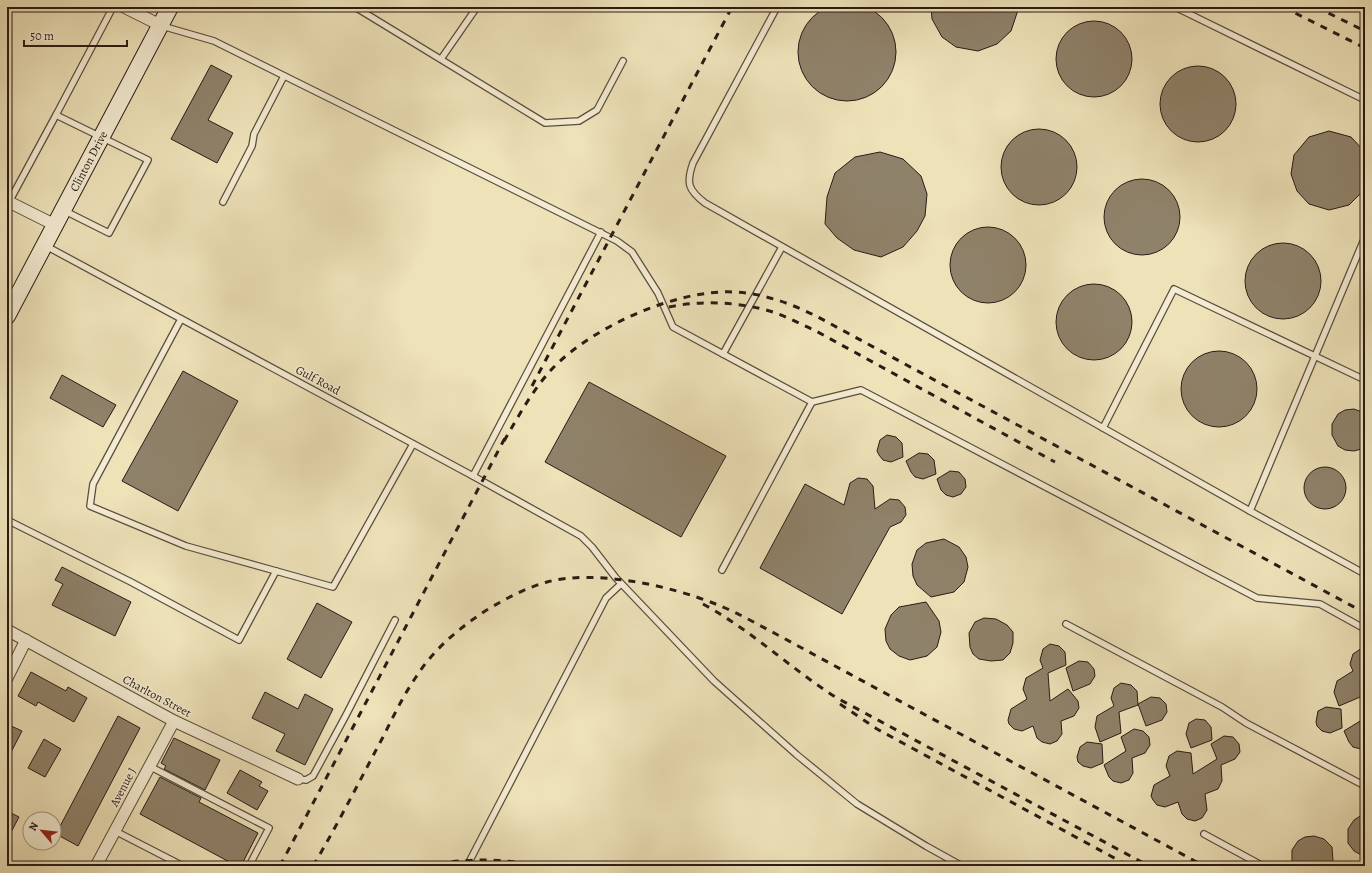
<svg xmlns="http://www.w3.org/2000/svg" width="1372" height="873" font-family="Alegreya,serif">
<rect width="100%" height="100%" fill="#eee2b9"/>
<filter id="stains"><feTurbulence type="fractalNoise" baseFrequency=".005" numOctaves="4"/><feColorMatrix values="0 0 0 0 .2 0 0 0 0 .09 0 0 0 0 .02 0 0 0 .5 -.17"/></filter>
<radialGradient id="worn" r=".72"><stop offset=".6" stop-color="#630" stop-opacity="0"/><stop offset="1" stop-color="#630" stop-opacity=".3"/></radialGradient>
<!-- building -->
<g fill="#8f826a" stroke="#291b15">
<circle cx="847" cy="52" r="49"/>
<path d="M 931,7 L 1019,7 L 1011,31 L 997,44 L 978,51 L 956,47 L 942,37 L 932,19 Z"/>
<circle cx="1094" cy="59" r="38"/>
<path d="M 211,65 L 232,76 L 208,120 L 233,133 L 217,163 L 171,139 Z"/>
<circle cx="1198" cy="104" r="38"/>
<circle cx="1039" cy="167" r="38"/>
<path d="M 1329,131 L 1351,137 L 1364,151 L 1365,153 L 1365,189 L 1349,205 L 1329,210 L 1309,204 L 1297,191 L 1291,174 L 1294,155 L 1309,137 Z"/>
<path d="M 880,152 L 903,159 L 921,176 L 927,194 L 925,216 L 917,231 L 903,247 L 881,257 L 854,250 L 837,238 L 825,224 L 827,197 L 835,173 L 855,157 Z"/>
<circle cx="1142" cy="217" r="38"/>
<circle cx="988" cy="265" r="38"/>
<circle cx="1283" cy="281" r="38"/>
<circle cx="1094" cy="322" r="38"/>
<circle cx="1219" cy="389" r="38"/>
<path d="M 183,371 L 238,401 L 178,511 L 122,481 Z"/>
<path d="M 62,375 L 116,405 L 103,427 L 50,398 Z"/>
<path d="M 589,382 L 726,456 L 681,537 L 545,462 Z"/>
<path d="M 1354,409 L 1365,413 L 1365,448 L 1354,451 L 1345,450 L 1338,446 L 1332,435 L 1332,424 L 1338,414 L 1345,410 Z"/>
<path d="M 887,435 L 896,437 L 902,443 L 903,457 L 891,462 L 883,460 L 879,455 L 877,451 L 880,440 Z"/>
<path d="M 919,453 L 928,454 L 934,460 L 936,474 L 923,479 L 915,477 L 911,472 L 906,461 Z"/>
<circle cx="1325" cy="488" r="21"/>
<path d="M 950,471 L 959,472 L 965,479 L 966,487 L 961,494 L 953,497 L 946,495 L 941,490 L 937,479 Z"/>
<path d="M 858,478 L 867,479 L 873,486 L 875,509 L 890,499 L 899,500 L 905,507 L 906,515 L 901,522 L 890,527 L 842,614 L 760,568 L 805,484 L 844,505 L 850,483 Z"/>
<path d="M 944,539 L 959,547 L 966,557 L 968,567 L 964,582 L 954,592 L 931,597 L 917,585 L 913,576 L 912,564 L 917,550 L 926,543 Z"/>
<path d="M 62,567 L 131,602 L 115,636 L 52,605 L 63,584 L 55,580 Z"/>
<path d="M 926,602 L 939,621 L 941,632 L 937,647 L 927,656 L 910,660 L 899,656 L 890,649 L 886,641 L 885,629 L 891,615 L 899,607 Z"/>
<path d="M 317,603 L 352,622 L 321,678 L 287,659 Z"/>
<path d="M 984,618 L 996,619 L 1007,625 L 1013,632 L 1013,643 L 1010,653 L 1003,660 L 991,661 L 979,659 L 973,654 L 970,647 L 969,633 L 975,622 Z"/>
<path d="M 1050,644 L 1059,646 L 1065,652 L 1066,665 L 1048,673 L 1050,701 L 1068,689 L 1078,701 L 1079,708 L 1074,716 L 1061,721 L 1062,734 L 1057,741 L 1050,744 L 1042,742 L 1037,738 L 1033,726 L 1022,731 L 1014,729 L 1009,724 L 1008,720 L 1011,709 L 1027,699 L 1023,689 L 1026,678 L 1043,668 L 1040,660 L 1043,649 Z"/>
<path d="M 1365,646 L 1365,695 L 1339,706 L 1334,692 L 1337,681 L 1353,671 L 1350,664 L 1353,654 Z"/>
<path d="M 1079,661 L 1088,662 L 1094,669 L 1095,676 L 1090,684 L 1073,691 L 1066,668 Z"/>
<path d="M 31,672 L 66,691 L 68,687 L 87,698 L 74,722 L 38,702 L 36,706 L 18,696 Z"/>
<path d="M 1121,683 L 1131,685 L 1137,691 L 1138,705 L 1119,712 L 1121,733 L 1100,742 L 1095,727 L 1097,716 L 1114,706 L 1111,698 L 1114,688 Z"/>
<path d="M 265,692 L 298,709 L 305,694 L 333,709 L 305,765 L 276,751 L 285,734 L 252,718 Z"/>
<path d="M 1151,697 L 1160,698 L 1166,704 L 1167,712 L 1162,720 L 1146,726 L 1138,704 Z"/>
<path d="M 1326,707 L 1341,709 L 1342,728 L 1330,733 L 1322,731 L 1317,726 L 1316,722 L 1318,711 Z"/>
<path d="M 118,716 L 140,728 L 78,846 L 56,834 Z"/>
<path d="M 1365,718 L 1365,750 L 1353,747 L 1349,742 L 1344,731 Z"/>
<path d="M 1196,719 L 1205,720 L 1211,727 L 1212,740 L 1191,748 L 1186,734 L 1189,723 Z"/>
<path d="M 7,724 L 22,731 L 7,760 Z"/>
<path d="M 1134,729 L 1143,731 L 1149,737 L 1150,745 L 1145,753 L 1132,758 L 1133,773 L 1129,780 L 1121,783 L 1113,781 L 1109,777 L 1104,765 L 1126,751 L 1121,737 Z"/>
<path d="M 1224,736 L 1233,737 L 1239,744 L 1240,752 L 1235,759 L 1221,765 L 1222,781 L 1218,789 L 1205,794 L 1207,810 L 1202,818 L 1195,821 L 1187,819 L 1182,814 L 1178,802 L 1165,807 L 1157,805 L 1153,800 L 1151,796 L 1154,785 L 1170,776 L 1166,766 L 1169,756 L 1177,751 L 1191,753 L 1193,774 L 1217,759 L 1211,744 Z"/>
<path d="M 174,738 L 220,760 L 205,790 L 164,769 L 166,766 L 161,763 Z"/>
<path d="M 44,739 L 61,749 L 45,777 L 28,768 Z"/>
<path d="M 1087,742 L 1102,744 L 1103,763 L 1091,768 L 1083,766 L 1078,762 L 1077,757 L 1080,747 Z"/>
<path d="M 240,770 L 262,782 L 259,786 L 268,791 L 257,810 L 227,793 Z"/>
<path d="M 160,777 L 201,798 L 199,802 L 258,833 L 241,866 L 237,866 L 140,814 Z"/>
<path d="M 7,811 L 19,817 L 7,840 Z"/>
<path d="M 1365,813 L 1365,857 L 1354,851 L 1348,843 L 1348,829 L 1354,820 Z"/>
<path d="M 1314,836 L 1324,839 L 1332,847 L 1333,860 L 1330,866 L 1292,866 L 1292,850 L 1298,841 L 1305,837 Z"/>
</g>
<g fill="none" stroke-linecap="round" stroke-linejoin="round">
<defs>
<g id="lane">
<path d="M 355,7 L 545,123 L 579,121 L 597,110 L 623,61"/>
<path d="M 777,7 L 693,163 C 686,183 688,190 705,203 L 1250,511 L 1365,574"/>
<path d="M 1175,7 L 1365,100"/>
<path d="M 162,26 L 214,41 L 617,241 L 632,252 L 658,293 L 673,327 L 812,402 L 861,390 L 1257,598 L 1320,604 L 1365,629"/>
<path d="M 441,59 L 477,7"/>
<path d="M 56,115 L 113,7"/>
<path d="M 9,202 L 56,115 L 148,160 L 109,233 L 63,210"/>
<path d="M 223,202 L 252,146 L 254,134 L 284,76"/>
<path d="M 46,246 L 473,476 L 581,536 L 592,547 L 616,578 L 714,681 L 797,755 L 857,804 L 926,846 L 962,866"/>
<path d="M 181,319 L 93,484 L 90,506 L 186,546 L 276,571"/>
<path d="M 723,354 L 782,247"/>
<path d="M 1103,428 L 1174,289 L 1365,380"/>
<path d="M 473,476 L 601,232"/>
<path d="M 1250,511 L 1365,237"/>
<path d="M 7,520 L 131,582 L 239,640 L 276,571 L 333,587 L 413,444"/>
<path d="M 722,570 L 812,402"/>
<path d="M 1066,624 L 1222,707 L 1246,723 L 1365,786"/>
<path d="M 149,766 L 269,828 L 249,866"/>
<path d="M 298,779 L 306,780 L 313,776 L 345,717 L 395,620"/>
<path d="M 115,831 L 183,866"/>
<path d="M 1204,834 L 1263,866"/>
<path d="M 467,866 L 606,598 L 621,584"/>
</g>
<g id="street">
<path d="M 124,7 L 160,25"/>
<path d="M 7,201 L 55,225"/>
<path d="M 7,630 L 174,721 L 298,779"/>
<path d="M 7,678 L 26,640"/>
<path d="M 96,866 L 174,721"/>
</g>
<g id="secondary">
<path id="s1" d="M 7,316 L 170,7"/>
</g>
</defs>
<!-- lane casing -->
<use href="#lane" stroke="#5a4d3e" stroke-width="8"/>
<!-- street casing -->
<use href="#street" stroke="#5a4d3e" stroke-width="13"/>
<!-- secondary casing -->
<use href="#secondary" stroke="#291b15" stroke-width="18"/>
<!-- lane -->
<use href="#lane" stroke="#f4ecd2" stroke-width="5.5"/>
<!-- street -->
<use href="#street" stroke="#f4ecd2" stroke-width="11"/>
<!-- secondary -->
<use href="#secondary" stroke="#f4ecd2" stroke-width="16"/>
<!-- rail -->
<g stroke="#291b15" stroke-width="3" stroke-dasharray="7 7" stroke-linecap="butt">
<path d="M 1283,7 L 1365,48"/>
<path d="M 1316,7 L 1365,31"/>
<path d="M 669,307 C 702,300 741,302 773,312 C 788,317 802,325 816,331 L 1055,462"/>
<path d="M 532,386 L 732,7"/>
<path d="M 504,441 C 518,417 532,391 551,370 C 590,328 676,289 734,292 C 763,293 792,304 818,317 L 1365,613"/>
<path d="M 703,604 C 751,630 791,669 837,698 L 1149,866"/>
<path d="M 840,704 L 877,729 L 1129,866"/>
<path d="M 280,866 L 506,436"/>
<path d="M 313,866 C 338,824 360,780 383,737 C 393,717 403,696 416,677 C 433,650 458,629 485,611 C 505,599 525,588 547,582 C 596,569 672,586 718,605 C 738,613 757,624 776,634 L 1204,866"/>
<path d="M 424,866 C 462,858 502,858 540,866"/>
</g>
</g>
<g text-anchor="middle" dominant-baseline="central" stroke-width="3" stroke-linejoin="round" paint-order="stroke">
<!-- street labels -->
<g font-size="12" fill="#291b15" stroke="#f4ecd2">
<text stroke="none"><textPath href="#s1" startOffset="175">Clinton Drive</textPath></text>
<text transform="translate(318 380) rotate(28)">Gulf Road</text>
<text transform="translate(157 696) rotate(28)">Charlton Street</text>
<text transform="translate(123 787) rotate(-62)">Avenue J</text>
</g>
</g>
<!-- margin -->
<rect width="1372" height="873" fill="none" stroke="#eee2b9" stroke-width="24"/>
<rect x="8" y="8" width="1356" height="857" fill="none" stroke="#291b15" stroke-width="2"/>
<rect x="12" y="12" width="1348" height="849" fill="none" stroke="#291b15"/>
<!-- north arrow -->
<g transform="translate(42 831) rotate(298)"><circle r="19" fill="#f4ecd2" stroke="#a39886"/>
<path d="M0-3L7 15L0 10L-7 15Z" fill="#8f2418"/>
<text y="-6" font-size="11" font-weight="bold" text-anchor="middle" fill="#291b15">N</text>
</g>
<!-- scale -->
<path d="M24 40v6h103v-6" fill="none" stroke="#291b15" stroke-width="2"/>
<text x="30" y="40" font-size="12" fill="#291b15" stroke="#f4ecd2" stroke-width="3" paint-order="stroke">50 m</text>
<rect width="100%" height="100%" filter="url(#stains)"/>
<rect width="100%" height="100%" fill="url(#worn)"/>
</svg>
